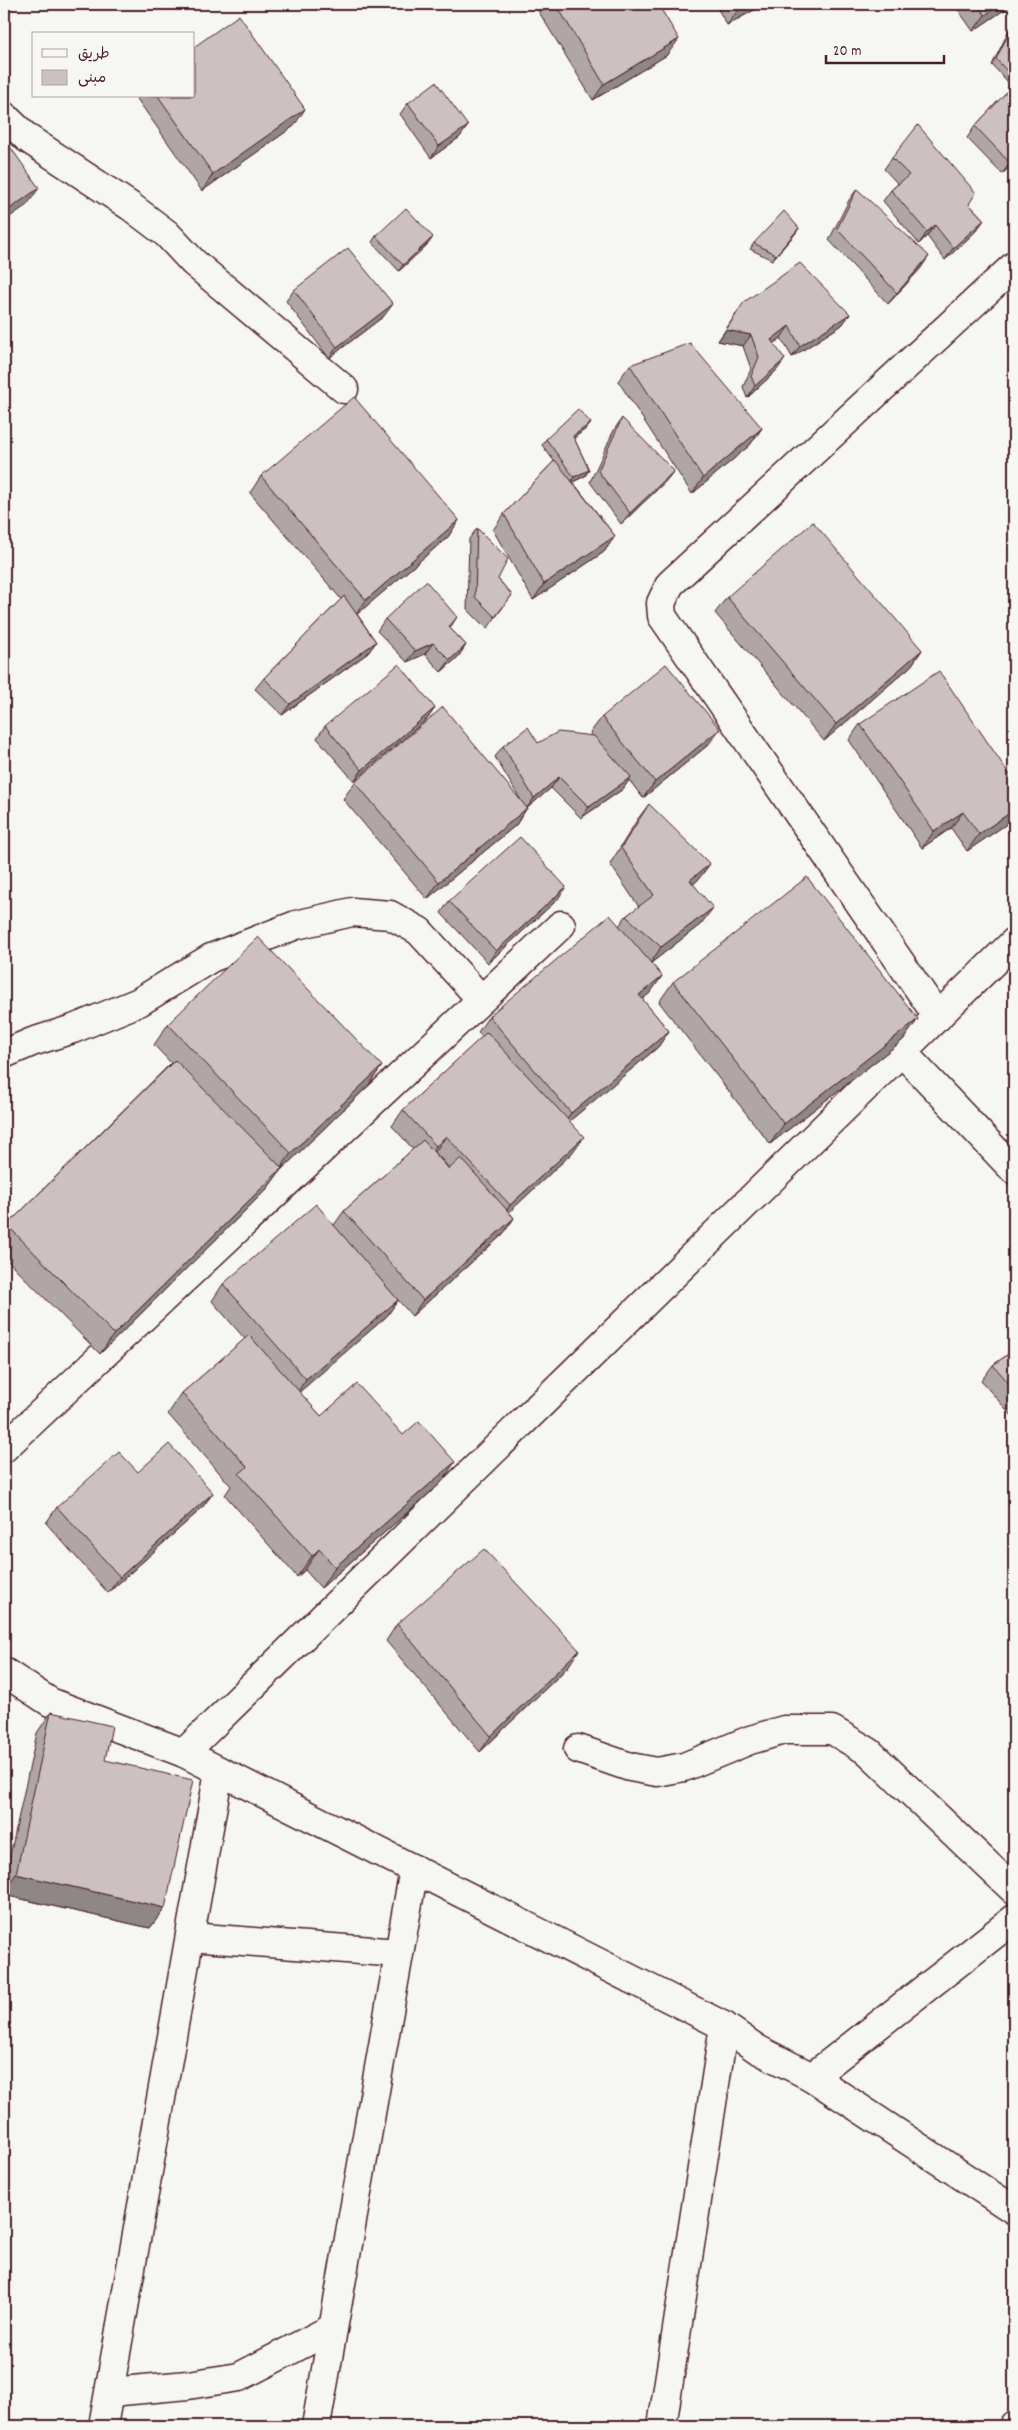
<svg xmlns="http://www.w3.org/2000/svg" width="1018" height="2430" font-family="Dekko,'Playpen Sans Arabic',sans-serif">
<rect width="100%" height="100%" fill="#f6f6f2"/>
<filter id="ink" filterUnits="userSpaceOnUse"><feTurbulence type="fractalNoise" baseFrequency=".02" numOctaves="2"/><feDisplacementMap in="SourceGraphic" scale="10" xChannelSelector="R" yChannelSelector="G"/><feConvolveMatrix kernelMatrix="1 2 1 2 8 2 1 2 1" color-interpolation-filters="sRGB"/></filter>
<g filter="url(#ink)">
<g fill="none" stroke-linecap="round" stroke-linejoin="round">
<defs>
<g id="street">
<path d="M 4,116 L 27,138 L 130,206 L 167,234 L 193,262 L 344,389"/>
<path d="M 938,1017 L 662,616 L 661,603 L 670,584 L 1014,266"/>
<path d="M 902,1052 L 1014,1170"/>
<path d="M 4,1054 L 32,1042 L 73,1029 L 139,1002 L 211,958 L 296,925 L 352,912 L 390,915 L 419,931 L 481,999"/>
<path d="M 4,1448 L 561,925"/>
<path d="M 4,1672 L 50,1702 L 184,1753 L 724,2026 L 757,2049 L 812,2077 L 1014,2210"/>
<path d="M 578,1749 L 630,1767 L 657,1772 L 684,1767 L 750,1740 L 784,1730 L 832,1730 L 869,1752 L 1014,1890"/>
<path d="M 184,1753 L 1014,942"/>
<path d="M 190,1937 L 399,1953"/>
<path d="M 812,2077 L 1014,1919"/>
<path d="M 110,2392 L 188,2385 L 239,2377 L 333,2328"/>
<path d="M 103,2426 L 219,1771"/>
<path d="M 316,2426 L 414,1869"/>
<path d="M 662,2426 L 724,2026"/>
<path d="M 1014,2426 L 1014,2425"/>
</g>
</defs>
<!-- street casing -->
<use href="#street" stroke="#4a1f2b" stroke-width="31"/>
<!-- street -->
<use href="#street" stroke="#f6f6f2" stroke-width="28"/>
</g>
<!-- wall -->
<g fill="#afa6a5" stroke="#4a1f2b" fill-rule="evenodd">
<path d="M 534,4 L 658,4 L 667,55 L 593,100 Z"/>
<path d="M 715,4 L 765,4 L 727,25 Z"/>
<path d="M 954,4 L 1013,4 L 973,31 Z"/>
<path d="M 1014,20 L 1014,80 L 1010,84 L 992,65 Z"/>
<path d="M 1014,84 L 1014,163 L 1002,174 L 967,138 L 975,126 Z"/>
<path d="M 135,96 L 194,96 L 294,126 L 202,191 Z"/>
<path d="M 408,103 L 460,137 L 431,158 L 400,114 Z"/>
<path d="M 892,158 L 969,204 L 984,220 L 976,231 L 945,260 L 927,236 L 919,244 L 883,201 L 891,190 L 898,184 L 884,169 Z"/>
<path d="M 857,189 L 921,268 L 888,304 L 829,240 L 849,200 Z"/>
<path d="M 799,228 L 795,234 L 772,260 L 750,249 L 754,243 Z"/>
<path d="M 376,236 L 429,243 L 399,271 L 372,242 Z"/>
<path d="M 294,290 L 384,316 L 329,358 L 286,301 Z"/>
<path d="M 736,314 L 850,314 L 842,325 L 792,357 L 781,338 L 774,344 L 777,370 L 747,398 L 743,387 L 751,369 L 743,346 L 718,341 Z"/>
<path d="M 630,365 L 762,428 L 750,445 L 692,494 L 618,381 Z"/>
<path d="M 622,418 L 665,482 L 621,524 L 590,482 L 614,430 Z"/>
<path d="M 591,423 L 587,428 L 574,438 L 589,470 L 585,476 L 573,482 L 615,536 L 604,552 L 533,600 L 493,530 L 504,514 L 554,461 L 542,445 L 546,439 Z"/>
<path d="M 261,476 L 459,520 L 448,537 L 357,614 L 376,642 L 368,653 L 282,715 L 255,689 L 264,678 L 341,599 L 250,493 Z"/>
<path d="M 477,528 L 498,579 L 512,595 L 487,629 L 467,609 L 469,539 Z"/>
<path d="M 727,597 L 922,650 L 911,666 L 824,741 L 715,613 Z"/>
<path d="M 457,617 L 450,628 L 466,645 L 458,657 L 441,672 L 425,654 L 407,662 L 377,631 L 385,619 Z"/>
<path d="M 435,708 L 427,719 L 354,781 L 317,738 L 325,726 Z"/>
<path d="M 602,717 L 708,745 L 643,798 L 629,780 L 623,789 L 581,818 L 551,788 L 526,809 L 516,825 L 427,899 L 343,799 L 355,782 L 522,802 L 495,757 L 503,746 L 538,743 L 592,736 L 590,733 Z"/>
<path d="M 860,724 L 1014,819 L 967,851 L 951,828 L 922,848 L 849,740 Z"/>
<path d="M 649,804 L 698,880 L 693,884 L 701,924 L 651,963 L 662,976 L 650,993 L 642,999 L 669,1031 L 658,1047 L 569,1121 L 572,1153 L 509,1212 L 514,1218 L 503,1234 L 412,1316 L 398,1300 L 387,1316 L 299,1392 L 321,1416 L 441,1483 L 321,1588 L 305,1570 L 297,1577 L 225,1495 L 231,1486 L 168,1414 L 182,1393 L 245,1339 L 212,1301 L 223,1284 L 334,1225 L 344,1211 L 413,1149 L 392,1126 L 403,1110 L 482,1037 L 478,1032 L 489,1016 L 619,926 L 626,916 L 639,907 L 610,864 L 637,820 ZM 435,1152 L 450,1169 L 449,1169 L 434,1153 Z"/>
<path d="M 558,899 L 488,963 L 441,913 L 449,901 Z"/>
<path d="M 673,982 L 918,1019 L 903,1040 L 770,1144 L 659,1002 Z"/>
<path d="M 168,1024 L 368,1086 L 280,1171 L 267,1189 L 100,1354 L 4,1257 L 4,1230 L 7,1225 L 171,1063 L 154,1045 Z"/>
<path d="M 1014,1350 L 1014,1418 L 981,1381 L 993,1365 Z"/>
<path d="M 138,1472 L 213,1493 L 201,1509 L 108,1593 L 46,1523 L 57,1507 Z"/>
<path d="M 397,1624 L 568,1667 L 480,1752 L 386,1641 Z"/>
<path d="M 51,1712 L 105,1760 L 165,1908 L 150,1928 L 4,1895 L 4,1883 L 37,1733 Z"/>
</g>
<!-- shaded-wall -->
<g fill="#8f8786" stroke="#4a1f2b">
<path d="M 748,4 L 765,4 L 727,25 L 739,9 Z"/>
<path d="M 1001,4 L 1013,4 L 973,31 L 985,15 Z"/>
<path d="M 679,39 L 667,55 L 593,100 L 604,84 Z"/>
<path d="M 305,109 L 294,126 L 202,191 L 213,174 Z"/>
<path d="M 468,126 L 460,137 L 431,158 L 439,146 Z"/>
<path d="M 1014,159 L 1014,163 L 1002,174 L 1010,163 Z"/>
<path d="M 39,188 L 27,205 L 4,221 L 4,213 Z"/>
<path d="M 984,220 L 976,231 L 945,260 L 953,248 Z"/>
<path d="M 935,225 L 927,236 L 919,244 L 927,232 Z"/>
<path d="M 799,228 L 795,234 L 772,260 L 776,255 Z"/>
<path d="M 433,237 L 429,243 L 399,271 L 403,265 Z"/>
<path d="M 929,256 L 921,268 L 888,304 L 897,293 Z"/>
<path d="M 393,304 L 384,316 L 329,358 L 337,347 Z"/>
<path d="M 850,314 L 842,325 L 792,357 L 800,346 Z"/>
<path d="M 789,326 L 781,338 L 763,352 L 771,340 Z"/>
<path d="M 726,330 L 751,335 L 743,346 L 718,341 Z"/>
<path d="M 785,359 L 777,370 L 747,398 L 755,386 Z"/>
<path d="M 591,423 L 587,428 L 569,442 L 573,436 Z"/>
<path d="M 762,428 L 750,445 L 692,494 L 703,478 Z"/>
<path d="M 589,470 L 585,476 L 570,483 L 574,477 Z"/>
<path d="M 674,471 L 665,482 L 621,524 L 630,513 Z"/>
<path d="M 459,520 L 448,537 L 355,616 L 366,600 Z"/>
<path d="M 615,536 L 604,552 L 533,600 L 544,584 Z"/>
<path d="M 376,642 L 368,653 L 282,715 L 290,704 Z"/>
<path d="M 433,643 L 425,654 L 407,662 L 415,651 Z"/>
<path d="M 466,645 L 458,657 L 441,672 L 450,660 Z"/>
<path d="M 922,650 L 911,666 L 824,741 L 836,724 Z"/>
<path d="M 435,708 L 427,719 L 354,781 L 362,770 Z"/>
<path d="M 720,729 L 708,745 L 643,798 L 655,782 Z"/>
<path d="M 559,777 L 551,788 L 526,809 L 534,798 Z"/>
<path d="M 631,777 L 623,789 L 581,818 L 589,807 Z"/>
<path d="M 527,808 L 516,825 L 427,899 L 439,882 Z"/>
<path d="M 1014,810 L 1014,819 L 967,851 L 979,834 Z"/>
<path d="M 963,812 L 951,828 L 922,848 L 934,831 Z"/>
<path d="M 710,864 L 698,880 L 678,897 L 690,880 Z"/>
<path d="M 566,887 L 558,899 L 488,963 L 496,951 Z"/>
<path d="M 713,908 L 701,924 L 650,964 L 661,947 Z"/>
<path d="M 662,976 L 650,993 L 627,1012 L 639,995 Z"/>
<path d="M 918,1019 L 903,1040 L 770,1144 L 784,1124 Z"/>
<path d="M 669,1031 L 658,1047 L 559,1130 L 571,1113 Z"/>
<path d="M 382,1066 L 368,1086 L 280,1171 L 267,1189 L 100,1354 L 114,1334 L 279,1171 L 291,1153 Z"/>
<path d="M 446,1136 L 435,1152 L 424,1162 L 436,1146 Z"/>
<path d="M 584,1137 L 572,1153 L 499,1222 L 510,1205 Z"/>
<path d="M 514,1218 L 503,1234 L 412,1316 L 423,1300 Z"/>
<path d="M 398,1300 L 387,1316 L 295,1396 L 306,1379 Z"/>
<path d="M 455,1462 L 441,1483 L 321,1588 L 335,1567 Z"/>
<path d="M 213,1493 L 201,1509 L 108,1593 L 120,1577 Z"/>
<path d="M 319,1549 L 305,1570 L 297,1577 L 312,1556 Z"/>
<path d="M 579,1650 L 568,1667 L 480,1752 L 491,1736 Z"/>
<path d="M 16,1874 L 165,1908 L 150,1928 L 4,1895 L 4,1891 Z"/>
</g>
<!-- building -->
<g fill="#ccc1c0" stroke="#4a1f2b">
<path d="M 556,4 L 658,4 L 679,39 L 604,84 Z"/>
<path d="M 736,4 L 748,4 L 739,9 Z"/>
<path d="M 977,4 L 1001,4 L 985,15 Z"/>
<path d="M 239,15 L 305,109 L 213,174 L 158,96 L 194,96 L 194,47 Z"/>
<path d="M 1014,23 L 1014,78 L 996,59 Z"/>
<path d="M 436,82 L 468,126 L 439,146 L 408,103 Z"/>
<path d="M 1014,84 L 1014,159 L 1010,163 L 975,126 Z"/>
<path d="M 918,125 L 976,193 L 969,204 L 984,220 L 953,248 L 935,225 L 927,232 L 891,190 L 909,175 L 892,158 Z"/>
<path d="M 4,138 L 39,188 L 4,213 Z"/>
<path d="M 857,189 L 929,256 L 897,293 L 837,229 Z"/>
<path d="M 406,208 L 433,237 L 403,265 L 376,236 Z"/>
<path d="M 784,211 L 799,228 L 776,255 L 754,243 Z"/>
<path d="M 348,248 L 393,304 L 337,347 L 294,290 Z"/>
<path d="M 800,263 L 850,314 L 800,346 L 789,326 L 771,340 L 785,359 L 755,386 L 751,376 L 759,357 L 751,335 L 726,330 L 744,302 Z"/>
<path d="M 690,343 L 762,428 L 703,478 L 630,365 Z"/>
<path d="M 354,397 L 459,520 L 366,600 L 261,476 Z"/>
<path d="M 578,409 L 591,423 L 573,436 L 589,470 L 574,477 L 546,439 Z"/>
<path d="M 622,418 L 674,471 L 630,513 L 598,471 Z"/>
<path d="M 555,460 L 615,536 L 544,584 L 504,514 Z"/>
<path d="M 813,522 L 922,650 L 836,724 L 727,597 Z"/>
<path d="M 477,528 L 508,559 L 498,579 L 512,595 L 495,617 L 475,597 Z"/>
<path d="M 426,581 L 457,617 L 449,627 L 466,645 L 450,660 L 433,643 L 415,651 L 385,619 Z"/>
<path d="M 344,596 L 376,642 L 290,704 L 264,678 Z"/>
<path d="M 399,664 L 435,708 L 362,770 L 325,726 Z"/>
<path d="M 666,664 L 720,729 L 655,782 L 602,717 Z"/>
<path d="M 939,671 L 1014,781 L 1014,810 L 979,834 L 963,812 L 934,831 L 860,724 Z"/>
<path d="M 443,707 L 527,808 L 439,882 L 355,782 Z"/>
<path d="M 528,727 L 538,743 L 558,732 L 594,736 L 631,777 L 589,807 L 559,777 L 534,798 L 503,746 Z"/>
<path d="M 649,804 L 710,864 L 690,880 L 713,908 L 661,947 L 626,916 L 654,895 L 621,848 Z"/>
<path d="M 520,837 L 566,887 L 496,951 L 449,901 Z"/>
<path d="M 807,877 L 918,1019 L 784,1124 L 673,982 Z"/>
<path d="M 610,915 L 662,976 L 639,995 L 669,1031 L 571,1113 L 489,1016 Z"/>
<path d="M 258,937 L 382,1066 L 291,1153 L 168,1024 Z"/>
<path d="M 487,1032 L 584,1137 L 510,1205 L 446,1136 L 436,1146 L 403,1110 Z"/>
<path d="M 175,1060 L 282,1168 L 114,1334 L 7,1225 Z"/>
<path d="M 423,1140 L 449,1169 L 461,1158 L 514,1218 L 423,1300 L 344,1211 Z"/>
<path d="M 316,1204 L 398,1300 L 306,1379 L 223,1284 Z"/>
<path d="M 249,1335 L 321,1416 L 357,1384 L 403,1435 L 419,1421 L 455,1462 L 335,1567 L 319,1549 L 312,1556 L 239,1474 L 247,1467 L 182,1393 Z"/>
<path d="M 1014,1350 L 1014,1389 L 993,1365 Z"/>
<path d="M 169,1444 L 213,1493 L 120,1577 L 57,1507 L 119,1452 L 138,1472 Z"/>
<path d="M 484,1549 L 579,1650 L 491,1736 L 397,1624 Z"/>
<path d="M 51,1712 L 112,1726 L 105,1760 L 193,1780 L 165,1908 L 16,1874 Z"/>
</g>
</g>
<!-- margin -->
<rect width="1018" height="2430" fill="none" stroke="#f6f6f2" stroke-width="20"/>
<rect x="10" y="10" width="998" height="2410" fill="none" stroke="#4a1f2b" stroke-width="2" filter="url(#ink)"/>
<!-- legend -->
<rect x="32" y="32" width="162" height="65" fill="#f6f6f2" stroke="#b1a0a2"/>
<rect x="42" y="49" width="25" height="8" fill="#f6f6f2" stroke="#b1a0a2"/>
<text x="78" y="58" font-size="15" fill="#4a1f2b">طريق</text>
<rect x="42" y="70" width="25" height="15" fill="#ccc1c0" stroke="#b1a0a2"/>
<text x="78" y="82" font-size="15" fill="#4a1f2b">مبنى</text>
<!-- scale -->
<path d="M826 55v8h118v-8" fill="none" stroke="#4a1f2b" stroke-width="2.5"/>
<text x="833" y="55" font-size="15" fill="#4a1f2b" stroke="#f6f6f2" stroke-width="4" paint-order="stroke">20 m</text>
</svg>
